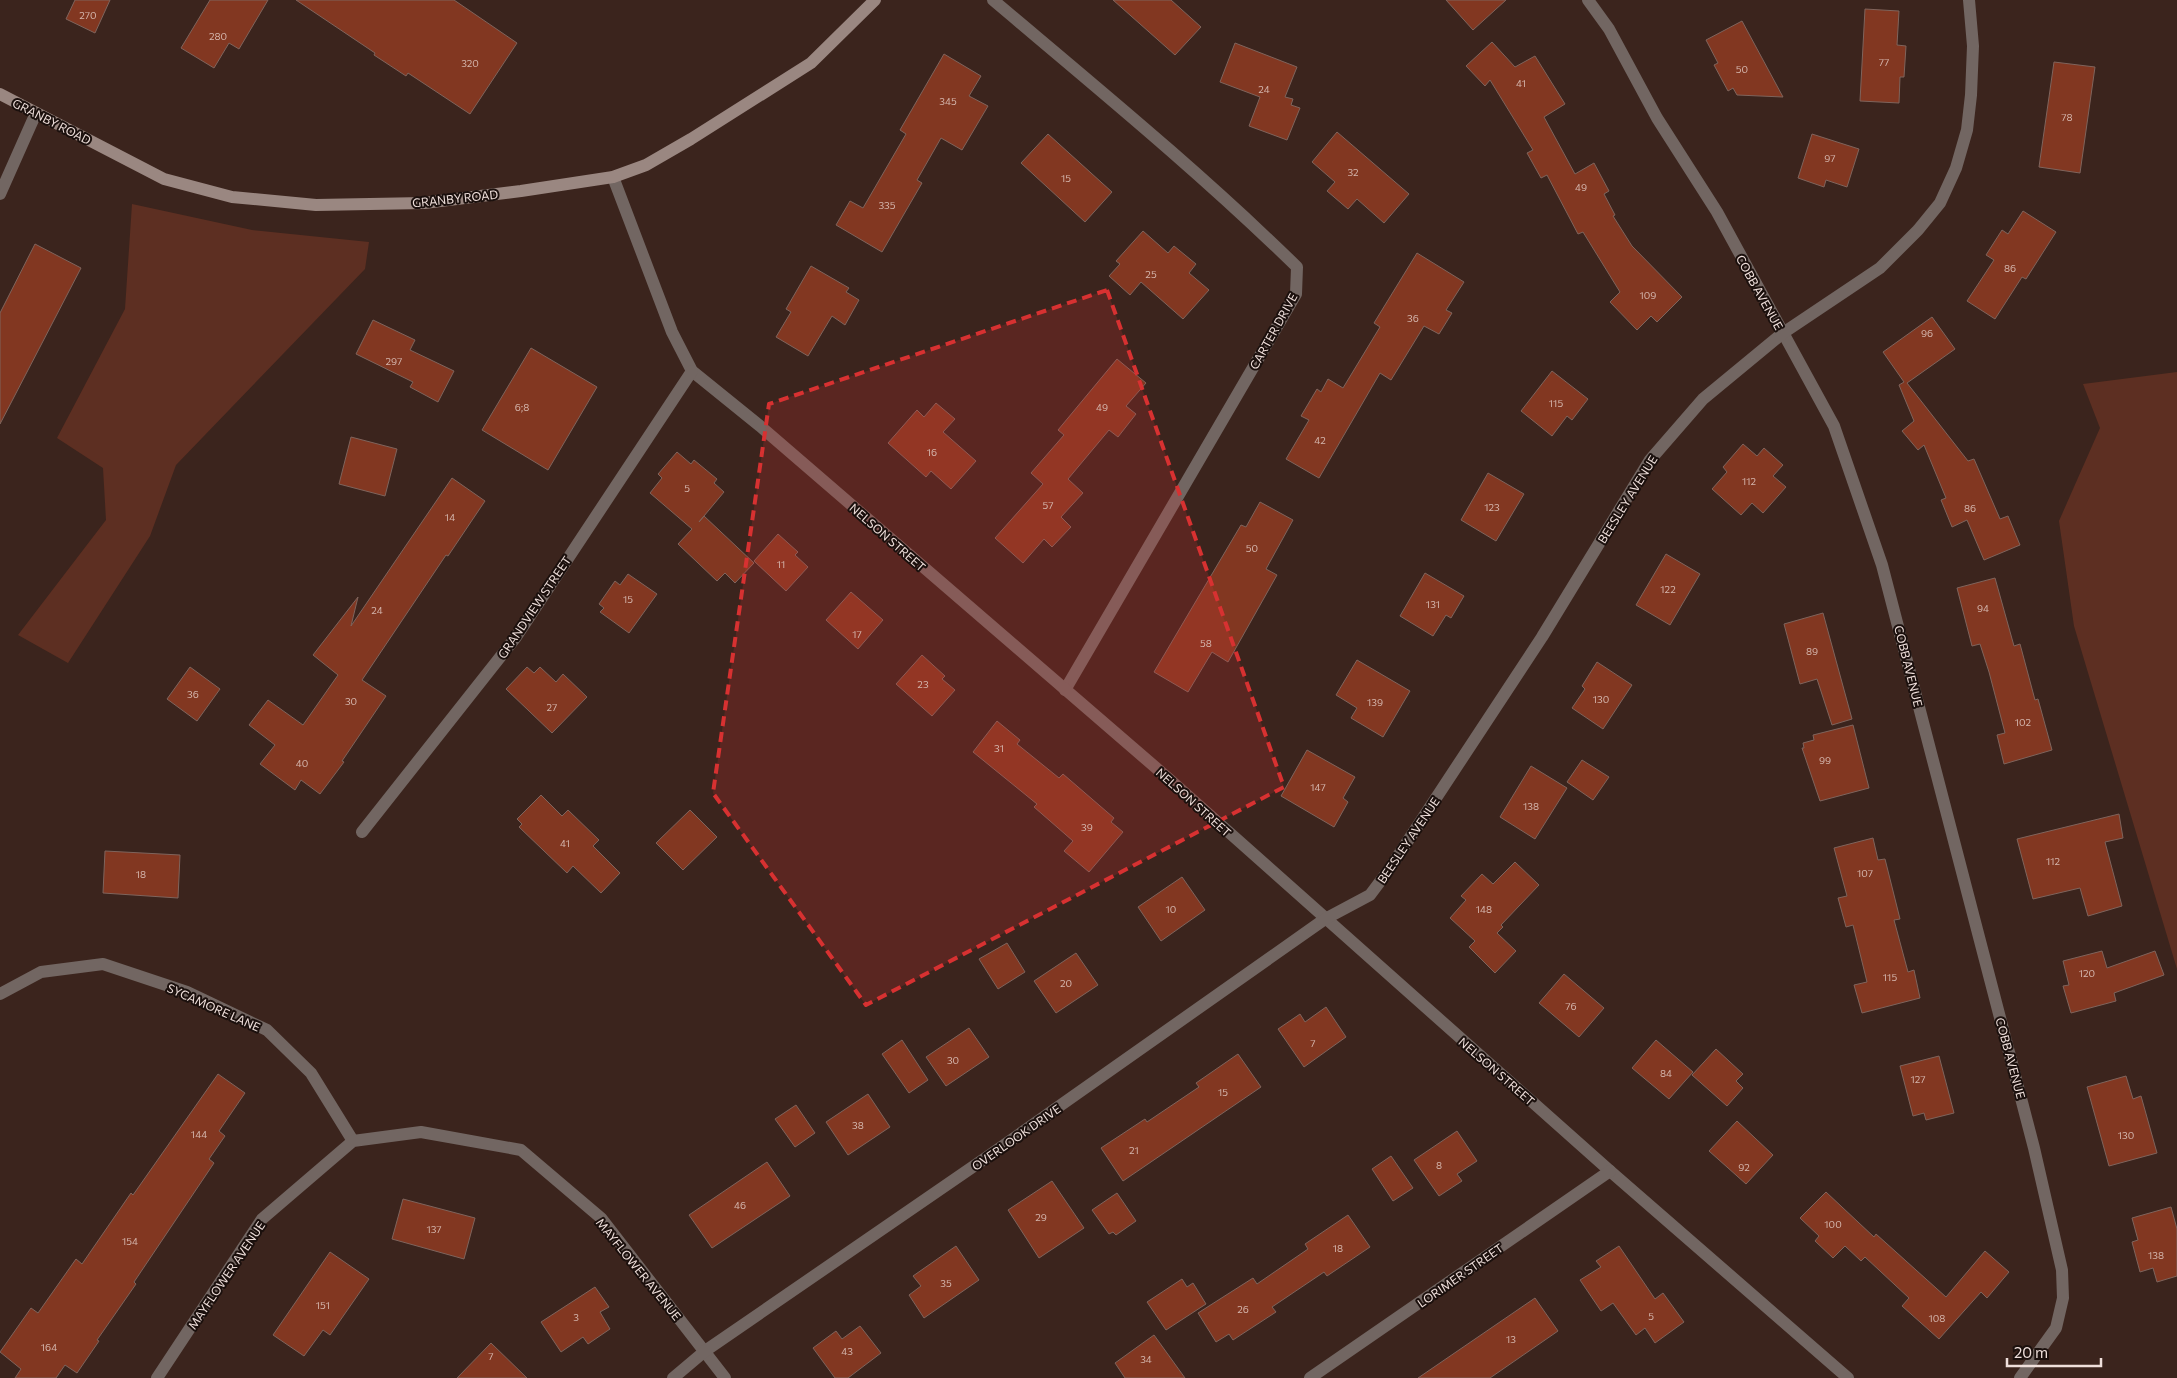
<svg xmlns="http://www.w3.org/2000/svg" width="2177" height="1378" font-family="Commissioner,sans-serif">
<rect width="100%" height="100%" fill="#3b241d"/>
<!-- green -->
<g fill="#5d2f22">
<path d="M 132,204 L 252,230 L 369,242 L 365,269 L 176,465 L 150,536 L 68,663 L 18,635 L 106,520 L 103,468 L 57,438 L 125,309 Z"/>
<path d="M 2177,372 L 2177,969 L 2074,626 L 2059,521 L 2100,428 L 2083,384 Z"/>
</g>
<!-- building -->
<g fill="#823721" stroke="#7f645c">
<path d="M 75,0 L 110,0 L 95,33 L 66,19 Z"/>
<path d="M 210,0 L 268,0 L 239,49 L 229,43 L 214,68 L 181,48 Z"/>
<path d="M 296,0 L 454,0 L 517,43 L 470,114 L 408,73 L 406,76 L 374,55 L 375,53 Z"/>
<path d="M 1113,0 L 1171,0 L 1201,27 L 1175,55 Z"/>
<path d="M 1446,0 L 1506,0 L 1473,30 Z"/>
<path d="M 1865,9 L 1899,11 L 1897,45 L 1906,46 L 1904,77 L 1900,77 L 1899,103 L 1860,101 Z"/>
<path d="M 1742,21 L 1783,97 L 1737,95 L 1733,88 L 1728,91 L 1714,65 L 1718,63 L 1706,40 Z"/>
<path d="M 1492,42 L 1515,67 L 1535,56 L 1565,104 L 1544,117 L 1575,174 L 1594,163 L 1609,191 L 1604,194 L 1615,215 L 1613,216 L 1632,246 L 1682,297 L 1657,322 L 1651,316 L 1637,330 L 1610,302 L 1620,292 L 1583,232 L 1578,234 L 1547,175 L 1541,178 L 1527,153 L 1533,150 L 1490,80 L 1485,86 L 1466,66 Z"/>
<path d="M 1235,43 L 1297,67 L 1285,97 L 1293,99 L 1291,105 L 1300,108 L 1287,140 L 1249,126 L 1260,97 L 1220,82 Z"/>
<path d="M 944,54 L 981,76 L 969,96 L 988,106 L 962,150 L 941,138 L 917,180 L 922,183 L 882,252 L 836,225 L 850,201 L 863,208 L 906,134 L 900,130 Z"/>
<path d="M 2054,62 L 2095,67 L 2080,173 L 2039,167 Z"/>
<path d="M 1337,132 L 1409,194 L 1384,223 L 1357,199 L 1348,209 L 1327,191 L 1335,182 L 1312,162 Z"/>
<path d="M 1048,134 L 1112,192 L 1085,222 L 1021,163 Z"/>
<path d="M 1812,134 L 1859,149 L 1847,187 L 1826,180 L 1824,187 L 1798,178 Z"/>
<path d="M 2023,211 L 2056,232 L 2026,279 L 2022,277 L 1995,319 L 1967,301 L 1994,260 L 1986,255 L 2002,230 L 2008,234 Z"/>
<path d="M 1143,231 L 1168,253 L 1174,246 L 1196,264 L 1189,273 L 1209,290 L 1183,319 L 1141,282 L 1130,295 L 1109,276 L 1120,264 L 1116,261 Z"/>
<path d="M 35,244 L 81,268 L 0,424 L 0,313 Z"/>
<path d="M 1417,253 L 1464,282 L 1446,310 L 1452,313 L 1439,334 L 1424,326 L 1391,380 L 1380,373 L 1319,478 L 1286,459 L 1309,420 L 1301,416 L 1317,389 L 1321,392 L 1328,379 L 1343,388 L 1380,327 L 1374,323 Z"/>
<path d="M 811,266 L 849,288 L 846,292 L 859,300 L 845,325 L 832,316 L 808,356 L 776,337 L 791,312 L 786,309 Z"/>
<path d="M 1932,317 L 1955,349 L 1907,383 L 1968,461 L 1974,459 L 2000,519 L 2008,516 L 2020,545 L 1984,560 L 1967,520 L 1952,527 L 1941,500 L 1946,498 L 1924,445 L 1918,450 L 1902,431 L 1914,421 L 1899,385 L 1904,382 L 1883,352 Z"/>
<path d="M 373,320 L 415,340 L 410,350 L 454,371 L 438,402 L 410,387 L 413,382 L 356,354 Z"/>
<path d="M 531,348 L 597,387 L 548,470 L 482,430 Z"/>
<path d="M 1117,359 L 1146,383 L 1126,406 L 1136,414 L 1118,437 L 1109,430 L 1068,479 L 1083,493 L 1061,517 L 1071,527 L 1052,547 L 1044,539 L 1023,563 L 995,538 L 1043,484 L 1031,473 L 1064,435 L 1058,430 Z"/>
<path d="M 1552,371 L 1588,399 L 1572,420 L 1567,416 L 1552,436 L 1521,411 Z"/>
<path d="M 936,403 L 955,419 L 943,432 L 976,461 L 951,489 L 931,471 L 926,477 L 888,443 L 917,410 L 924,417 Z"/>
<path d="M 351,437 L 397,449 L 385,496 L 339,484 Z"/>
<path d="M 1743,444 L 1757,456 L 1764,448 L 1783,465 L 1773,476 L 1786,487 L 1763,513 L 1752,503 L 1741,515 L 1712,489 L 1727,472 L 1723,467 Z"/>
<path d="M 677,452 L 691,464 L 694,460 L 717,479 L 714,483 L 724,492 L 699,522 L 704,516 L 754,563 L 735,583 L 725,573 L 717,581 L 678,544 L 692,529 L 650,493 L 662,478 L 658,474 Z"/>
<path d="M 1488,473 L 1524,494 L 1496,541 L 1461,520 Z"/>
<path d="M 452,478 L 485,501 L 448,556 L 446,555 L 362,680 L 386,696 L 342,761 L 344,762 L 320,794 L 301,780 L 295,790 L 260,764 L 275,745 L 249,725 L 268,700 L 303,725 L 338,675 L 313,655 L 358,597 L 351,626 Z"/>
<path d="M 1260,502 L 1293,520 L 1266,569 L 1277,575 L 1228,662 L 1212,652 L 1188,692 L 1154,672 L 1241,525 L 1246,527 Z"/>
<path d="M 778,534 L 798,552 L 795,555 L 808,567 L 786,591 L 754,561 Z"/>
<path d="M 1666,554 L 1700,574 L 1670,625 L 1636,605 Z"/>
<path d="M 1425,573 L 1464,596 L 1451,618 L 1446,615 L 1433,636 L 1400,616 Z"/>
<path d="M 628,574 L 657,594 L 629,633 L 600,612 L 604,608 L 599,604 L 615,581 L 620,585 Z"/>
<path d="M 1995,578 L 2014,646 L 2020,644 L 2035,700 L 2038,699 L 2052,750 L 2004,764 L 1997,735 L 2005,733 L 1989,672 L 1980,644 L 1972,646 L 1957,588 Z"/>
<path d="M 851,592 L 883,620 L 858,649 L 826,620 Z"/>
<path d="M 1823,613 L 1852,719 L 1832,725 L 1817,679 L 1800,684 L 1784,624 Z"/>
<path d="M 922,655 L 945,676 L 942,679 L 955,690 L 932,716 L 896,684 Z"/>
<path d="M 1357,660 L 1410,691 L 1383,737 L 1351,718 L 1357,708 L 1336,695 Z"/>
<path d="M 1597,662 L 1632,685 L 1603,729 L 1572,708 L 1585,689 L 1582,686 Z"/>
<path d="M 190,667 L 220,689 L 197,721 L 167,699 Z"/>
<path d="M 527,667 L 534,673 L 540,667 L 556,682 L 563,674 L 587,697 L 552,733 L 506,689 Z"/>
<path d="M 997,721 L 1020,740 L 1017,744 L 1059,778 L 1063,774 L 1114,818 L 1111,822 L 1123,832 L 1089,872 L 1064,851 L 1073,841 L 1034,807 L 1037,804 L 973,752 Z"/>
<path d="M 1853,725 L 1869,788 L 1820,801 L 1802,748 L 1804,748 L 1803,743 L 1814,740 L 1813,735 Z"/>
<path d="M 1307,750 L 1355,777 L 1343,798 L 1348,802 L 1334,827 L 1281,796 Z"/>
<path d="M 1582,760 L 1609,777 L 1593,800 L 1567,782 Z"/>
<path d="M 1531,766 L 1567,788 L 1535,839 L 1500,817 Z"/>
<path d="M 541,795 L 562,816 L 568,810 L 599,840 L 593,846 L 620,873 L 601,893 L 573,866 L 567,873 L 519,827 L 522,824 L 517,819 Z"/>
<path d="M 690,810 L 717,837 L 683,870 L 656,843 Z"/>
<path d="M 2119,814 L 2123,838 L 2105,842 L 2122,906 L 2088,916 L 2080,888 L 2033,899 L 2017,839 Z"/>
<path d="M 1873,838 L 1878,860 L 1885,859 L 1900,919 L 1894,920 L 1908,972 L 1914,970 L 1920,998 L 1862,1013 L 1854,985 L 1867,982 L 1853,925 L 1846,927 L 1838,898 L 1847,896 L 1834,848 Z"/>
<path d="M 105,851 L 180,855 L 178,898 L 103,893 Z"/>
<path d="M 1515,862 L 1539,885 L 1501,925 L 1503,927 L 1497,933 L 1516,951 L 1495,973 L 1469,947 L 1475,941 L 1450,918 L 1466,900 L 1461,896 L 1482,874 L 1493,884 Z"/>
<path d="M 1182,877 L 1205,910 L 1161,941 L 1138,907 Z"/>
<path d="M 1007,943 L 1025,972 L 998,989 L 979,959 Z"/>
<path d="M 2102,951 L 2107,968 L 2155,951 L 2164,975 L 2114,993 L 2116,1001 L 2071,1013 L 2063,986 L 2069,985 L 2063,961 Z"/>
<path d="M 1076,953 L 1098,985 L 1056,1013 L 1034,981 Z"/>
<path d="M 1564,974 L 1604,1008 L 1579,1037 L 1539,1003 Z"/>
<path d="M 1326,1007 L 1346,1037 L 1304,1067 L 1278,1029 L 1300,1014 L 1305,1022 Z"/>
<path d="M 969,1028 L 989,1057 L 946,1086 L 926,1057 Z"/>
<path d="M 902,1040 L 928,1080 L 909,1093 L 882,1054 Z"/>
<path d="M 1656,1040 L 1693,1072 L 1669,1099 L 1632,1068 Z"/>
<path d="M 1716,1049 L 1743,1074 L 1736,1081 L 1743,1088 L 1727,1106 L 1692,1075 Z"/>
<path d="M 1238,1054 L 1261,1087 L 1123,1181 L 1101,1148 L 1145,1119 L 1147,1122 L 1199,1087 L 1196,1083 Z"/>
<path d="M 1939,1056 L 1954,1113 L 1926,1120 L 1924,1113 L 1913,1116 L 1900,1066 Z"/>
<path d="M 218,1074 L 245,1093 L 219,1131 L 225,1136 L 209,1159 L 214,1163 L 134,1282 L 136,1284 L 97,1340 L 99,1341 L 77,1373 L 65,1365 L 56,1378 L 15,1378 L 21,1369 L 0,1352 L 31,1308 L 38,1313 L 76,1259 L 82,1264 L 131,1193 L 133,1195 Z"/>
<path d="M 2126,1076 L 2133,1099 L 2141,1096 L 2157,1153 L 2109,1166 L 2087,1087 Z"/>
<path d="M 868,1094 L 890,1127 L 848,1155 L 826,1122 Z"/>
<path d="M 796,1105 L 815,1133 L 795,1147 L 775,1119 Z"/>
<path d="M 1737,1121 L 1773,1155 L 1746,1184 L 1709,1151 Z"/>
<path d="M 1457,1131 L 1477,1161 L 1457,1174 L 1462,1181 L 1439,1196 L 1414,1160 Z"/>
<path d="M 1391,1156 L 1413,1188 L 1393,1201 L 1372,1169 Z"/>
<path d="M 767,1162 L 790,1196 L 712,1248 L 689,1215 Z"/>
<path d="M 1052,1181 L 1084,1228 L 1039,1258 L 1008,1210 Z"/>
<path d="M 1826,1192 L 1874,1237 L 1876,1234 L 1946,1297 L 1985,1251 L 2009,1272 L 1987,1298 L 1981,1292 L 1939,1339 L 1902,1306 L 1909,1298 L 1865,1257 L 1861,1261 L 1845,1246 L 1833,1258 L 1815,1241 L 1819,1236 L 1800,1218 Z"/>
<path d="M 1117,1193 L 1136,1221 L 1116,1235 L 1113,1232 L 1109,1234 L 1092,1210 Z"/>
<path d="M 403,1199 L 475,1218 L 464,1259 L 392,1239 Z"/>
<path d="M 2171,1207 L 2177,1229 L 2177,1276 L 2157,1282 L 2153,1268 L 2140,1272 L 2132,1242 L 2138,1240 L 2132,1218 Z"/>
<path d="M 1348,1215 L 1370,1247 L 1327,1276 L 1324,1272 L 1272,1307 L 1276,1312 L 1233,1340 L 1229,1334 L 1216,1342 L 1198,1313 L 1253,1278 L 1257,1284 L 1308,1249 L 1305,1244 Z"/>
<path d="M 956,1246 L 979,1280 L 924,1318 L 909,1295 L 921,1286 L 913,1276 Z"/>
<path d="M 1619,1246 L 1655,1299 L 1663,1293 L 1684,1322 L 1655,1343 L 1645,1328 L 1636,1335 L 1613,1303 L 1601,1311 L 1580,1280 L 1601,1267 L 1596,1261 Z"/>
<path d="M 330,1252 L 369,1279 L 330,1335 L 323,1330 L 304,1356 L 273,1335 Z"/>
<path d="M 1182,1279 L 1187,1287 L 1193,1283 L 1206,1304 L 1166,1330 L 1147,1302 Z"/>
<path d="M 595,1287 L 609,1307 L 600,1312 L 610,1329 L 588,1344 L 583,1337 L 561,1352 L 541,1322 Z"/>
<path d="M 1535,1298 L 1558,1331 L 1490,1378 L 1418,1378 Z"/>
<path d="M 860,1326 L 881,1353 L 848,1378 L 835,1378 L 813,1348 L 836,1331 L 842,1339 Z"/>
<path d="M 1154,1335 L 1185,1378 L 1125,1378 L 1115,1363 Z"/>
<path d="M 491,1343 L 527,1378 L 457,1378 Z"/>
</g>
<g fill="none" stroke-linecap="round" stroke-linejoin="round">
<!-- minor -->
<g stroke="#726662" stroke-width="12">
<path d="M 993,0 C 1096,87 1201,173 1297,267 L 1296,294 L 1065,690"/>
<path d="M 1588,0 L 1609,29 L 1657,118 L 1717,212 L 1834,426 L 1882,565 L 2034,1148 L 2062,1270 L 2063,1298 L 2056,1328 L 2020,1378"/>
<path d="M 613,177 L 672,332 L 692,371 L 760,426 L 1169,779 L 1610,1171 L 1848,1378"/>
<path d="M 0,194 L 36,113"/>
<path d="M 362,832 L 516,637 L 692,371"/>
<path d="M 0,994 L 41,972 L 103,964 L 187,992 L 267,1030 L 311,1073 L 353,1141"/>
<path d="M 157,1378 L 262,1219 L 353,1141 L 421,1132 L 521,1150 L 601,1218 L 725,1378"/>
<path d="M 673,1378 L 705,1351 L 990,1155 L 1325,919 L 1370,895 L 1388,871 L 1542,637 L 1650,460 L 1703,399 L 1783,333 L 1880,268 L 1918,230 L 1940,203 L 1956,168 L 1967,130 L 1971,95 L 1973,46 L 1969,0"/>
<path d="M 1310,1378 L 1610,1171"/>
</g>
<!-- secondary -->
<path stroke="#9a8781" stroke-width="12" d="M 0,94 L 164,179 L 232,197 L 316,205 L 424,203 L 521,191 L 613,177 L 646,165 L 691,139 L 811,63 L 875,0"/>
</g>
<!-- marked area -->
<path fill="#d73131" fill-opacity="0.2" stroke="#d73131" stroke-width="4" stroke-dasharray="10 6" stroke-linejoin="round" d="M 1107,290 L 1284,787 L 866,1005 L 713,793 L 769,404 Z"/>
<g text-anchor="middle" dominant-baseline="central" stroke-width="4" stroke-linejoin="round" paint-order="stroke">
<!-- number labels -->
<g font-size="10" fill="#d4b5ac">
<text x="88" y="15">270</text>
<text x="218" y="36">280</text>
<text x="1884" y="62">77</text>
<text x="470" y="63">320</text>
<text x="1742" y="69">50</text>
<text x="1521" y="83">41</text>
<text x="1264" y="89">24</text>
<text x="948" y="101">345</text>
<text x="2067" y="117">78</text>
<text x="1830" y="158">97</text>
<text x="1353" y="172">32</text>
<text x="1066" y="178">15</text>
<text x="1581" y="187">49</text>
<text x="887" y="205">335</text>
<text x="2010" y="268">86</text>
<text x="1151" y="274">25</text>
<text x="1648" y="295">109</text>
<text x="1413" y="318">36</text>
<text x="1927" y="333">96</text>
<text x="394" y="361">297</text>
<text x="1556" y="403">115</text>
<text x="522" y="407">6;8</text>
<text x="1102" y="407">49</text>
<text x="1320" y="440">42</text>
<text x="932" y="452">16</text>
<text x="1749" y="481">112</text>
<text x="687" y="488">5</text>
<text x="1048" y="505">57</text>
<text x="1492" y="507">123</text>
<text x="1970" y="508">86</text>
<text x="450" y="517">14</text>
<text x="1252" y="548">50</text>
<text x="781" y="564">11</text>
<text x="1668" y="589">122</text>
<text x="628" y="599">15</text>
<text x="1433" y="604">131</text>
<text x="1983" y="608">94</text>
<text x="377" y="610">24</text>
<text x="857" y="634">17</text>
<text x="1206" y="643">58</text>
<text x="1812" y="651">89</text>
<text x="923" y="684">23</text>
<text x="193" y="694">36</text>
<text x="1601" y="699">130</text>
<text x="351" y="701">30</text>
<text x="1375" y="702">139</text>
<text x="552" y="707">27</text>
<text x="2023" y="722">102</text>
<text x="999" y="748">31</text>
<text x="1825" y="760">99</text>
<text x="302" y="763">40</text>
<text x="1318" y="787">147</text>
<text x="1531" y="806">138</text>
<text x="1087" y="827">39</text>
<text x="565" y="843">41</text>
<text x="2053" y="861">112</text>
<text x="1865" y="873">107</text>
<text x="141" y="874">18</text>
<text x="1171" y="909">10</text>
<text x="1484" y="909">148</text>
<text x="2087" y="973">120</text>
<text x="1890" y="977">115</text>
<text x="1066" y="983">20</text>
<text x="1571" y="1006">76</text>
<text x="1313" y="1043">7</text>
<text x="953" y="1060">30</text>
<text x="1666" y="1073">84</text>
<text x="1918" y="1079">127</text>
<text x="1223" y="1092">15</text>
<text x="858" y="1125">38</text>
<text x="199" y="1134">144</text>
<text x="2126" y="1135">130</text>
<text x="1134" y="1150">21</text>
<text x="1439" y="1165">8</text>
<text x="1744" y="1167">92</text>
<text x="740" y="1205">46</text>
<text x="1041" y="1217">29</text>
<text x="1833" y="1224">100</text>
<text x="434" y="1229">137</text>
<text x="130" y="1241">154</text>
<text x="1338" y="1248">18</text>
<text x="2156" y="1255">138</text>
<text x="946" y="1283">35</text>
<text x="323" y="1305">151</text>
<text x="1243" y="1309">26</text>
<text x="1651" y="1316">5</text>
<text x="576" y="1317">3</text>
<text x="1937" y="1318">108</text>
<text x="1511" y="1339">13</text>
<text x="49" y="1347">164</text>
<text x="847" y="1351">43</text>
<text x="491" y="1356">7</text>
<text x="1146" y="1359">34</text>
</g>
<!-- street labels -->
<g font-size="12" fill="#efdfdb" stroke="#1b100d">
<text transform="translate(52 121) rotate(27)">GRANBY ROAD</text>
<text transform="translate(455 198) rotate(-6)">GRANBY ROAD</text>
<text transform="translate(1760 292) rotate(61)">COBB AVENUE</text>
<text transform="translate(1273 331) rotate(-61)">CARTER DRIVE</text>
<text transform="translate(1627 499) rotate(-58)">BEESLEY AVENUE</text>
<text transform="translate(888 537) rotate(41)">NELSON STREET</text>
<text transform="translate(534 607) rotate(-56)">GRANDVIEW STREET</text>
<text transform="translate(1909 666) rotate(76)">COBB AVENUE</text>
<text transform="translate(1194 802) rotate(42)">NELSON STREET</text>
<text transform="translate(1408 840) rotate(-56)">BEESLEY AVENUE</text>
<text transform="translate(214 1007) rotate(24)">SYCAMORE LANE</text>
<text transform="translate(2011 1058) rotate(75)">COBB AVENUE</text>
<text transform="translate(1497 1071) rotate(41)">NELSON STREET</text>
<text transform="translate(1016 1137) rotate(-35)">OVERLOOK DRIVE</text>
<text transform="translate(639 1269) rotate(51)">MAYFLOWER AVENUE</text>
<text transform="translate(226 1275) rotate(-56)">MAYFLOWER AVENUE</text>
<text transform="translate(1460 1275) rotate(-35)">LORIMER STREET</text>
</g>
</g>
<!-- scale -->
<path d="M2007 1358v8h94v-8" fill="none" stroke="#efdfdb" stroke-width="2.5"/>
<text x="2014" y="1358" font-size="15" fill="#efdfdb" stroke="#1b100d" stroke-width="4" paint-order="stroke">20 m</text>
</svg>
